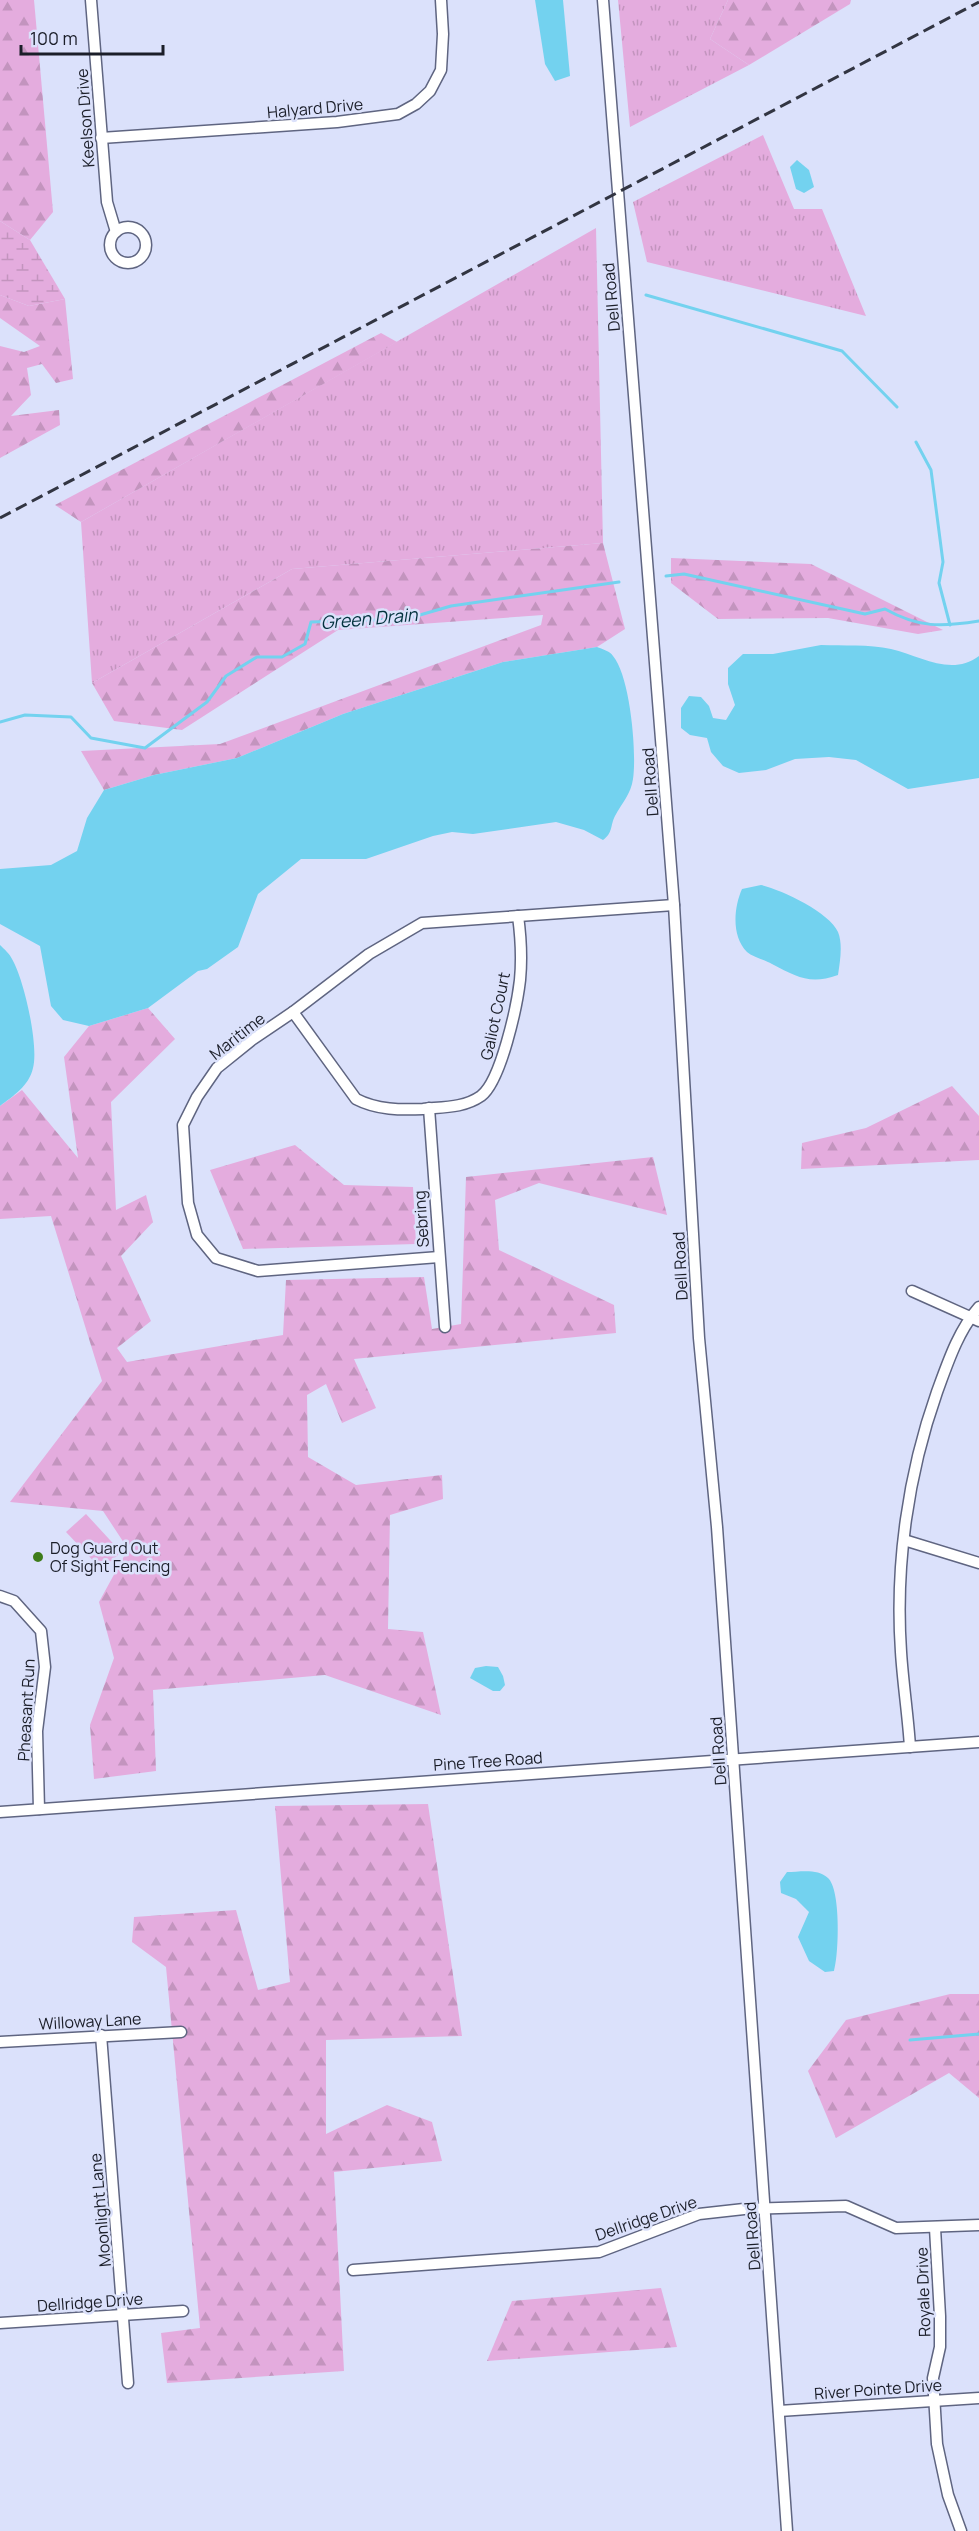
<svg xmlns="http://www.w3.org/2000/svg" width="979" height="2531" font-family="Manrope,sans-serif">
<defs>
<pattern id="grass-tufts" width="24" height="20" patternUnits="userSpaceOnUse" patternTransform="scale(1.5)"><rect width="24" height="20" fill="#e4acde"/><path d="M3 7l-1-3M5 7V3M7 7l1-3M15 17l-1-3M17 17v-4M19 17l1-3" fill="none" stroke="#c394be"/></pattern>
<pattern id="forest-firs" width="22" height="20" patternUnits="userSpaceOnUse" patternTransform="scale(1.5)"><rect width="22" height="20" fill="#e4acde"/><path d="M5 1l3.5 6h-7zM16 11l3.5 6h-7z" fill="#c394be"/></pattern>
<pattern id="wetland-marsh" width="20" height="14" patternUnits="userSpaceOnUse" patternTransform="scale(1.5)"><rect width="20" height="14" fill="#e4acde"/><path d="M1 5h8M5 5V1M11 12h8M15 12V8" fill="none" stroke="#c394be"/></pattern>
</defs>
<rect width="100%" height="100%" fill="#dbe1fb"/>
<!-- grass -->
<g fill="url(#grass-tufts)">
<path d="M 618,0 L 728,0 L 710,39 L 749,65 L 630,127 Z"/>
<path d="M 763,135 L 794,209 L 822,209 L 866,316 L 647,262 L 633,202 Z"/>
<path d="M 596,228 L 603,543 L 292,569 L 92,683 L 81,522 Z"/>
</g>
<!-- forest -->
<g fill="url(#forest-firs)">
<path d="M 0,0 L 34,0 L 53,212 L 30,240 L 0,221 Z"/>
<path d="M 728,0 L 851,0 L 850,4 L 749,65 L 710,39 Z"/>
<path d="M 0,295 L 29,306 L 65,299 L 73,379 L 56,383 L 42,364 L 27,368 L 31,395 L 11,416 L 59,410 L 60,425 L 0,458 L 0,346 L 24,352 L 40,346 L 0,318 Z"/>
<path d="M 381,333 L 397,342 L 81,522 L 55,505 Z"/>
<path d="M 603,543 L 625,629 L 597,647 L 503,662 L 343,714 L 237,758 L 154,775 L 104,790 L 81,751 L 220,744 L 541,625 L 543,615 L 338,630 L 182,730 L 114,721 L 92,683 L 292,569 Z"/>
<path d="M 671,558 L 811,564 L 943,630 L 918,634 L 828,618 L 718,619 L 671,583 Z"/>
<path d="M 148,1008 L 175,1039 L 111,1102 L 116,1210 L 146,1195 L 153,1222 L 121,1256 L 151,1321 L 117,1348 L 127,1362 L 283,1335 L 286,1280 L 424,1277 L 432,1329 L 461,1324 L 466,1177 L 653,1157 L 667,1215 L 539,1183 L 495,1200 L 499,1250 L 614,1305 L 616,1333 L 354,1359 L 376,1408 L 342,1423 L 326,1384 L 307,1395 L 308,1457 L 356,1485 L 442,1475 L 443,1499 L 390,1515 L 388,1629 L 423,1632 L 441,1715 L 325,1675 L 153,1690 L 156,1771 L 94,1779 L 90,1725 L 114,1658 L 99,1602 L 128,1549 L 103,1511 L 10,1502 L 102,1381 L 51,1216 L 0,1219 L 0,1106 L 22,1090 L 78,1158 L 64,1057 L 89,1026 Z"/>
<path d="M 952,1086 L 979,1116 L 979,1160 L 801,1169 L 802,1143 L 866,1128 Z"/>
<path d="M 295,1145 L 344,1185 L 413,1187 L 416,1244 L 243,1249 L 210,1170 Z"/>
<path d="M 428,1804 L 462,2036 L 326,2040 L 326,2134 L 387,2105 L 432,2122 L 442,2161 L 334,2172 L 344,2371 L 167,2383 L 161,2333 L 200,2328 L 166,1967 L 132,1942 L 134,1917 L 236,1910 L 258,1990 L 290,1982 L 275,1806 Z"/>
<path d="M 950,1994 L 979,1994 L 979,2098 L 949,2073 L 836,2138 L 808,2071 L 846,2020 Z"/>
<path d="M 661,2288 L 677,2347 L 487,2361 L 512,2301 Z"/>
</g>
<!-- wetland -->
<path fill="url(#wetland-marsh)" d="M 0,221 L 30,240 L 65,299 L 29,306 L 0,295 Z"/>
<!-- pitch -->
<path fill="#e4acde" d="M 86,1514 L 121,1552 L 102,1570 L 66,1532 Z"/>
<!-- water -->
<g fill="#73d2ef">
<path d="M 535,0 L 563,0 L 570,76 L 555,81 L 545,64 Z"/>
<path d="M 797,160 L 809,170 L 814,187 L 804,193 L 796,189 L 790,167 Z"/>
<path d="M 821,645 C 843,646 869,644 891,649 C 921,656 951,677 979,656 L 979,778 L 908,789 L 856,760 L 829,757 L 795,759 L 766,770 L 739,773 L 723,766 L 711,752 L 707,738 L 690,735 L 681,728 L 681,708 L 689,696 L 701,697 L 709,706 L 713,718 L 726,720 L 735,705 L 728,684 L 728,668 L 743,654 L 773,654 Z"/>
<path d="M 597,647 C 602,649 610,651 613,656 C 630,676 637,752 633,779 C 631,794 622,803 615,816 C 610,826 613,833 603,840 L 584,830 L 556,822 L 473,834 L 452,832 L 433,836 L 366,859 L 301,859 L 258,894 L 238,947 L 207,969 L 198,971 L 148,1008 L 89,1026 L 63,1020 L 51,1006 L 40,946 L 0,924 L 0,869 L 51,865 L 77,851 L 87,818 L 104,790 L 154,775 L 237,758 L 343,714 L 503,662 Z"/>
<path d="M 761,885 C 782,890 829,912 838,932 C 843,944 840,962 838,975 C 810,985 797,977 772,964 C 765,960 753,957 747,952 C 731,936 734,907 742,889 Z"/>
<path d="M 0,945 C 4,949 10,954 12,959 C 24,979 39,1046 33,1068 C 29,1086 13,1096 0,1106 Z"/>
<path d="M 486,1666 L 498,1667 L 503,1676 L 505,1685 L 500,1691 L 493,1691 L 470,1678 L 475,1668 Z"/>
<path d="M 787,1872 C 799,1872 818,1868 828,1878 C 841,1890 839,1954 834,1971 L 825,1972 L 809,1961 L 798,1937 L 809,1912 L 796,1899 L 781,1893 L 780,1882 Z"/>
</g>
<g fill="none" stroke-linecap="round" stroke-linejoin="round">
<!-- stream -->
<g stroke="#73d2ef" stroke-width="3">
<path d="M 646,295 L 842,351 L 897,407"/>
<path d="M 916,442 L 931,470 L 943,562 L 939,583 L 950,625"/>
<path d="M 666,576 L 684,574 L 865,614 L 885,609 C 919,628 941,627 979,621"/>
<path d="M 0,722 L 25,715 L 71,717 L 91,738 L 145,748 L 207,702 L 226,676 L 257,657 L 282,657 L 305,644 L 311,622 L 406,619 L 451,606 L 619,582"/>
<path d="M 910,2040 L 979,2034"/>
</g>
<defs>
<g id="street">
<path d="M 91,0 L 107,202 L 116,232"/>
<path d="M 603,0 L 674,905 L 699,1338 L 717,1527 L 787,2531"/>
<path d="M 101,138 L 337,122 L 398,114 L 416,104 L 430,91 L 441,70 L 443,34 L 441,0"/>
<circle cx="128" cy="245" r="18"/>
<path d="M 293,1012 L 356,1099 C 377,1110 401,1110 423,1109 C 443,1107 464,1108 481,1096 C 501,1081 517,1006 520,980 C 522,959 521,938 518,916"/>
<path d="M 429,1108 L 445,1327"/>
<path d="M 439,1257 L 258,1271 L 216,1258 L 197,1235 L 188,1203 L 183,1125 L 197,1097 L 217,1068 L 253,1039 L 293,1012 L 369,954 L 422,923 L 674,905"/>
<path d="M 912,1291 L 979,1321"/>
<path d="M 904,1540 L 979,1563"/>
<path d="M 0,1596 L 14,1601 L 41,1631 L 45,1667 L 37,1731 L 39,1809"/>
<path d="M 910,1747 C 908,1715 903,1684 901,1652 C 895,1565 908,1474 937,1392 C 948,1362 958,1331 979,1307"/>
<path d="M 0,1812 L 979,1742"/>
<path d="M 101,2035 L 128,2383"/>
<path d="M 0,2042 L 181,2032"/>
<path d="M 935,2228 L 940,2316 L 940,2347 L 933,2378 L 937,2444 L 948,2495 L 961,2531"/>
<path d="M 353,2270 L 599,2252 L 699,2214 L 744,2209 L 846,2206 L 896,2228 L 979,2225"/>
<path d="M 0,2323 L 183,2311"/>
<path d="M 779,2411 L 979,2398"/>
</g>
</defs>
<!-- street casing -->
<use href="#street" stroke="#5f6581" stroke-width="13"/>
<!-- street -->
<use href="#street" stroke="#fff" stroke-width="10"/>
<!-- rail -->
<path stroke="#323542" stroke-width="3" stroke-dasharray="12 6" stroke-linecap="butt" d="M 0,518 L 979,2"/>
</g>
<!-- markers -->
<circle fill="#3e7c1a" stroke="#dbe1fb" stroke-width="2" cx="38" cy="1557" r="6"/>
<g text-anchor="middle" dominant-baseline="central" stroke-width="5" stroke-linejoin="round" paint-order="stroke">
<!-- street labels -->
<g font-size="16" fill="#1b1e29" stroke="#dbe1fb">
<text transform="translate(315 108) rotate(-5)">Halyard Drive</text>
<text transform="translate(85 118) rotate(-94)">Keelson Drive</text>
<text transform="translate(611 297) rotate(-95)">Dell Road</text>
<text transform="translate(650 782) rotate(-94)">Dell Road</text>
<text transform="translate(495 1016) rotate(-78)">Galiot Court</text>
<text transform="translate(237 1036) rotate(-38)">Maritime</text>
<text transform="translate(421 1219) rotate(-94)">Sebring</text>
<text transform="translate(680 1266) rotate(-93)">Dell Road</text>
<text transform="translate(26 1710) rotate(-87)">Pheasant Run</text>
<text transform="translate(718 1751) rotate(-94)">Dell Road</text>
<text transform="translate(488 1761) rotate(-4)">Pine Tree Road</text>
<text transform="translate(90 2021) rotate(-3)">Willoway Lane</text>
<text transform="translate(100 2210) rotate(-95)">Moonlight Lane</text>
<text transform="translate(646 2218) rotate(-19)">Dellridge Drive</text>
<text transform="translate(752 2236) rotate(-94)">Dell Road</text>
<text transform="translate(923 2292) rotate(-92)">Royale Drive</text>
<text transform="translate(90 2302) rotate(-4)">Dellridge Drive</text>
<text transform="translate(878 2389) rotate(-4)">River Pointe Drive</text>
</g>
<!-- poi labels -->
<g font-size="16" fill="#1b1e29" stroke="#dbe1fb" text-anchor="start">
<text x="50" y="1548">Dog Guard Out<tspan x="50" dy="18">Of Sight Fencing</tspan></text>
</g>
<!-- water labels -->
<g font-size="18" font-style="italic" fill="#03323e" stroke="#dbe1fb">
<text transform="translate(369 618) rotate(-5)">Green Drain</text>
</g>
</g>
<!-- scale -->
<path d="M21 45v9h142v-9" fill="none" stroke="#1b1e29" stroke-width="3"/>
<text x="30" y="45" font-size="18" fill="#1b1e29" stroke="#dbe1fb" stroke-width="4.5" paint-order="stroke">100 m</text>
</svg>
